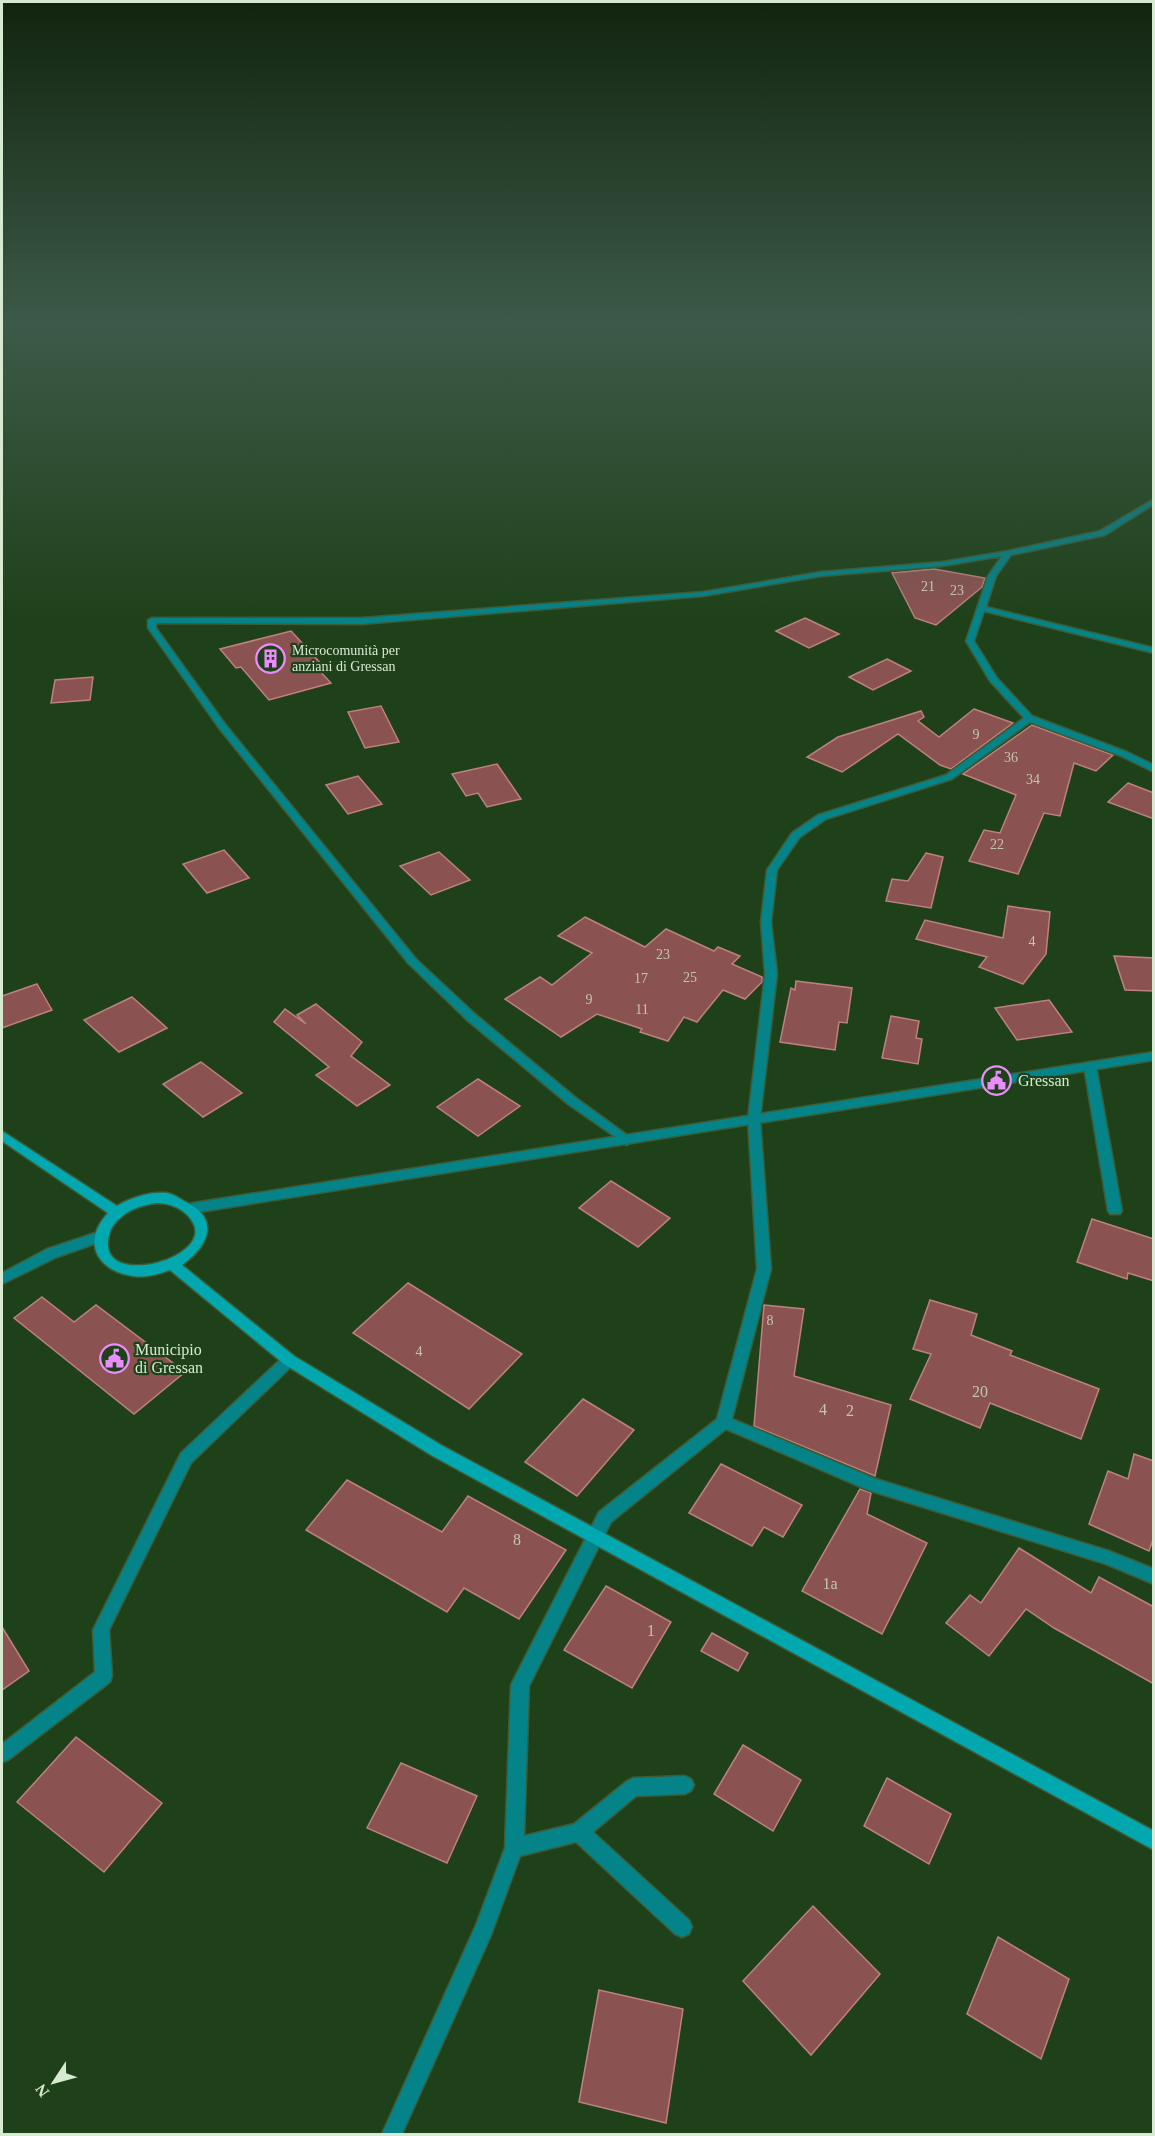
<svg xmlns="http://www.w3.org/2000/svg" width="1155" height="2136" font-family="Georgia,serif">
<rect width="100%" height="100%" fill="#1f4119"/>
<!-- building -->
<g fill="#8b5252" stroke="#be817f" stroke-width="1.5">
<path d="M 934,569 L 985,578 L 982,587 L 936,625 L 915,618 L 892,573 Z"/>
<path d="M 805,618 L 839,634 L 809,648 L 776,631 Z"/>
<path d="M 291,631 L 325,668 L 318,669 L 331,683 L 269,700 L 241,667 L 236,668 L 220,649 Z"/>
<path d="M 887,659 L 911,671 L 873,690 L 849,677 Z"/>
<path d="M 93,677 L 90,700 L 51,703 L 55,680 Z"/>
<path d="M 381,706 L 399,742 L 365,748 L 348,712 Z"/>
<path d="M 974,709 L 1013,723 L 951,769 L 940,765 L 898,734 L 842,772 L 807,757 L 838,737 L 921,711 L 924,717 L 918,721 L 939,737 Z"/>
<path d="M 1032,725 L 1113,755 L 1096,771 L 1074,763 L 1060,816 L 1044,813 L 1018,874 L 969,861 L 984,830 L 1000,833 L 1016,795 L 963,774 Z"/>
<path d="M 497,764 L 521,799 L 487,807 L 478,793 L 466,796 L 452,774 Z"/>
<path d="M 358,776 L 382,804 L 348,814 L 326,785 Z"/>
<path d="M 1128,783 L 1154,793 L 1154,819 L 1108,802 Z"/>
<path d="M 224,850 L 249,878 L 207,893 L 183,864 Z"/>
<path d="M 439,852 L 470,880 L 431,895 L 400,866 Z"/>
<path d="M 926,853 L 943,857 L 931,908 L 886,901 L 892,879 L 908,881 Z"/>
<path d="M 1008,906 L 1050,912 L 1046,954 L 1023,984 L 979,967 L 987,957 L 916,939 L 925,920 L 1003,938 Z"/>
<path d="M 585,917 L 645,947 L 666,929 L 714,951 L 718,947 L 740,956 L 732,964 L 762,977 L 762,982 L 745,999 L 723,990 L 697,1022 L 684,1017 L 668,1041 L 640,1032 L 642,1029 L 597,1014 L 561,1037 L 505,999 L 540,977 L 552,985 L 592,953 L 558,936 Z"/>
<path d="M 1114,956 L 1154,958 L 1154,991 L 1125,990 Z"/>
<path d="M 796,981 L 852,988 L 847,1023 L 839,1022 L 835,1050 L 780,1042 L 791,988 L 795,990 Z"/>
<path d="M 37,984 L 52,1010 L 2,1028 L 2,996 Z"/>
<path d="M 132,997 L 167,1028 L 119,1052 L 84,1020 Z"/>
<path d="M 1049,1000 L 1072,1032 L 1017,1040 L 995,1008 Z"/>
<path d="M 316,1004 L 362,1042 L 351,1056 L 390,1085 L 357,1106 L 316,1075 L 329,1067 L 274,1022 L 285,1009 L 306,1024 L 297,1015 Z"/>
<path d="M 891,1016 L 919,1021 L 916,1038 L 922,1039 L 918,1064 L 882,1058 Z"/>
<path d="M 201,1062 L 242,1093 L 203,1117 L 163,1084 Z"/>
<path d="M 478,1079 L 520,1106 L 478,1136 L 437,1107 Z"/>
<path d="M 611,1181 L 670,1218 L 638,1247 L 579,1208 Z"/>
<path d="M 1092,1219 L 1154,1239 L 1154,1281 L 1128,1273 L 1127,1279 L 1077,1262 Z"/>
<path d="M 408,1283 L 522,1354 L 469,1409 L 353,1333 Z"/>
<path d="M 42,1297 L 74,1322 L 96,1305 L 185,1372 L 134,1414 L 14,1318 Z"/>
<path d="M 930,1300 L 977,1314 L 971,1335 L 1012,1351 L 1010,1355 L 1099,1389 L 1081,1439 L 990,1403 L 980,1428 L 910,1399 L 931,1354 L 913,1349 Z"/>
<path d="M 764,1305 L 804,1309 L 794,1376 L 891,1405 L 875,1476 L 754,1426 Z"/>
<path d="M 583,1399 L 634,1430 L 577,1496 L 525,1462 Z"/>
<path d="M 1134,1454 L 1154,1461 L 1154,1537 L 1149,1551 L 1089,1524 L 1108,1471 L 1128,1479 Z"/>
<path d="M 721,1464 L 802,1505 L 783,1537 L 764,1527 L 752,1546 L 689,1513 Z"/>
<path d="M 347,1480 L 442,1532 L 468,1496 L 566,1550 L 519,1619 L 464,1588 L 447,1612 L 306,1530 Z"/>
<path d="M 860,1489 L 871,1493 L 867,1514 L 927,1543 L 882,1634 L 802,1591 Z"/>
<path d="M 1019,1548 L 1091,1593 L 1099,1577 L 1154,1607 L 1154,1684 L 1054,1628 L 1026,1609 L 989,1656 L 946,1623 L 970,1595 L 981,1603 Z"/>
<path d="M 606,1586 L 671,1622 L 632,1688 L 564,1650 Z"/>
<path d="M 2,1627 L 29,1671 L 2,1690 Z"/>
<path d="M 712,1633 L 748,1653 L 738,1671 L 701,1651 Z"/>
<path d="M 76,1737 L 162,1803 L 104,1872 L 17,1802 Z"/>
<path d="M 743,1745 L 801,1780 L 773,1831 L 714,1794 Z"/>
<path d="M 401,1763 L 477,1796 L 447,1863 L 367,1828 Z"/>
<path d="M 887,1778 L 951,1814 L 929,1864 L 864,1826 Z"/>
<path d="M 813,1906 L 880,1974 L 811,2055 L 743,1981 Z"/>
<path d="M 998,1937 L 1069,1979 L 1041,2059 L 967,2014 Z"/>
<path d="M 599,1990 L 683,2009 L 666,2123 L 579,2102 Z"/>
</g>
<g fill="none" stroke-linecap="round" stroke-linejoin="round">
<defs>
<g id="minor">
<path d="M 1154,499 L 1154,504 L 1105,535 L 1011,555 L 996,576 L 986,607 L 1154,648 L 1154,653 L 984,611 L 974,641 L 997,678 L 1032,716 L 1127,752 L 1154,765 L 1154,772 L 1121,756 L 1030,722 L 952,779 L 826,819 L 800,837 L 777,870 L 771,922 L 777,974 L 760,1119 L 771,1269 L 732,1419 L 876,1479 L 1109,1551 L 1154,1569 L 1154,1584 L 1106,1564 L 868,1490 L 726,1429 L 611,1522 L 529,1686 L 524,1836 L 574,1824 L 627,1781 L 633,1778 L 685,1776 L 691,1779 L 694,1785 L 691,1791 L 685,1794 L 636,1796 L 593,1832 L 689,1920 L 692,1927 L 689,1934 L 682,1937 L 675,1934 L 576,1842 L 520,1856 L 491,1935 L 402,2134 L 382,2134 L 476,1925 L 505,1848 L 511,1685 L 514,1679 L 599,1512 L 717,1419 L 757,1269 L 748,1119 L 765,974 L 761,922 L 767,870 L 792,833 L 818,815 L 946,775 L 1024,718 L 990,681 L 966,641 L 988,576 L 1002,556 L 942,566 L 821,576 L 703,596 L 362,624 L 156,623 L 156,628 L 225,724 L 416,959 L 475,1014 L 576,1098 L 631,1138 L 633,1141 L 627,1145 L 568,1104 L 467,1020 L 408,963 L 219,728 L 148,628 L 148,620 L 152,618 L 362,618 L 703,592 L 821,572 L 942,562 L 1008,551 L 1100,531 Z"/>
<path d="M 1090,1062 L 1096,1066 L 1122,1211 L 1120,1214 L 1110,1214 L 1108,1211 L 1084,1066 Z"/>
<path d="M 101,1231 L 106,1232 L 108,1236 L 106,1240 L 57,1257 L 2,1284 L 2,1273 L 47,1249 Z"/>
<path d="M 289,1354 L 294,1356 L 296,1360 L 294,1364 L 191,1463 L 109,1630 L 112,1676 L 110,1682 L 8,1760 L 2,1762 L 2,1744 L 95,1672 L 93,1630 L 181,1453 L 284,1356 Z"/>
</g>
<path id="tertiary" d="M 1154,1052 L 1154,1060 L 193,1213 L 188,1211 L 186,1208 L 188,1205 L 193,1203 Z"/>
<path id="secondary" d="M 2,1131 L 117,1206 C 130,1198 151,1191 167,1193 C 173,1194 179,1198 184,1201 C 221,1218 209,1246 182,1265 L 294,1356 L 441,1445 L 1154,1831 L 1154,1850 L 431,1455 L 284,1364 L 170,1270 C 159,1274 146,1278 133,1276 C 97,1271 81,1242 108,1213 L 2,1141 ZM 157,1203 C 170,1203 185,1209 192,1221 C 216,1257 106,1288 108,1243 C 108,1233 112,1225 119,1219 C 129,1209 143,1205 157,1203 Z"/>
</defs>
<!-- minor casing -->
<use href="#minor" stroke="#3c5c37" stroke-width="3"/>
<!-- tertiary casing -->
<use href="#tertiary" stroke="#3c5c37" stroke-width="3"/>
<!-- secondary casing -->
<use href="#secondary" stroke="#3c5c37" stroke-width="3"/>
<!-- minor -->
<use href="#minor" fill="#048389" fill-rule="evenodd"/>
<!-- tertiary -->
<use href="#tertiary" fill="#048389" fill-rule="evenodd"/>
<!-- secondary -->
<use href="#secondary" fill="#01a8b0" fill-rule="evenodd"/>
</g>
<!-- sky -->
<linearGradient id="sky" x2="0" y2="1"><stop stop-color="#11240e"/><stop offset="0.52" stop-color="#3c5a49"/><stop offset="1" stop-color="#3c5a49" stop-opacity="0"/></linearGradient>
<rect width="1155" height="622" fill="url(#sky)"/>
<!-- icons -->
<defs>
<symbol id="building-ring" viewBox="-11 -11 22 22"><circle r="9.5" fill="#1f4119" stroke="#ea8dfc" stroke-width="1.5"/><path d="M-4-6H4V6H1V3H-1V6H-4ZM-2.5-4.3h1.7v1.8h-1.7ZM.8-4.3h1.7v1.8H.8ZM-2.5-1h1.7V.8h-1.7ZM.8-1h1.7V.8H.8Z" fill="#ea8dfc"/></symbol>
<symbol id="civic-ring" viewBox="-11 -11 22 22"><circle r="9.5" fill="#1f4119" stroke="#ea8dfc" stroke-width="1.5"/><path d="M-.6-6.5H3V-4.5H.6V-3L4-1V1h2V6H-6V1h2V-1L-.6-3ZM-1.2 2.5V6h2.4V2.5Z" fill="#ea8dfc"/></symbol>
</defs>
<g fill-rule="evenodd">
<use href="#building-ring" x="254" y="642" width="33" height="33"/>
<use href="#civic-ring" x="980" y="1064" width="33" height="33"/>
<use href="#civic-ring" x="98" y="1342" width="33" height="33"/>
</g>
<g text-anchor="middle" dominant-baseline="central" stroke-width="4.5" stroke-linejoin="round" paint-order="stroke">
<!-- number labels -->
<g font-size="14" fill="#c3c4b2">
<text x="928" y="586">21</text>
<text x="957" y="590">23</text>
<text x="976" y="734">9</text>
<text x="1011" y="757">36</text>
<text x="1033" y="779">34</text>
<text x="997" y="844">22</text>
<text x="1032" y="941">4</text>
<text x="663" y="954">23</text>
<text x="690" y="977">25</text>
<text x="641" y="978">17</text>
<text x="589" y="999">9</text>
<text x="642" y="1009">11</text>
<text x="770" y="1320">8</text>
<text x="419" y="1351">4</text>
</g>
<!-- far-poi labels -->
<g font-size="14" fill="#d6ead2" stroke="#1f4119" text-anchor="start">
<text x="292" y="650">Microcomunità per<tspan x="292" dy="16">anziani di Gressan</tspan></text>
</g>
<!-- poi labels -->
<g font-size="16" fill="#d6ead2" stroke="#1f4119" text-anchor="start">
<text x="1018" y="1080">Gressan</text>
<text x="135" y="1349">Municipio<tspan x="135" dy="18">di Gressan</tspan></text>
</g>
<!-- near-number labels -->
<g font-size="16" fill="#c3c4b2">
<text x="980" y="1391">20</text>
<text x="823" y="1409">4</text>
<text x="850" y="1410">2</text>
<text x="517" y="1539">8</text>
<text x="830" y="1583">1a</text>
<text x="651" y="1630">1</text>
</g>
</g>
<!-- border -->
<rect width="1155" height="2136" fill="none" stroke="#d6ead2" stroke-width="6"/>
<!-- north arrow -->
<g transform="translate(54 2082) rotate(234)" stroke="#1f4119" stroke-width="4.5" paint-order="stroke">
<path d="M0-4.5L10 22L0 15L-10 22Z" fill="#d6ead2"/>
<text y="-9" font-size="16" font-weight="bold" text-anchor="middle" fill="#d6ead2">N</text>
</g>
</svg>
